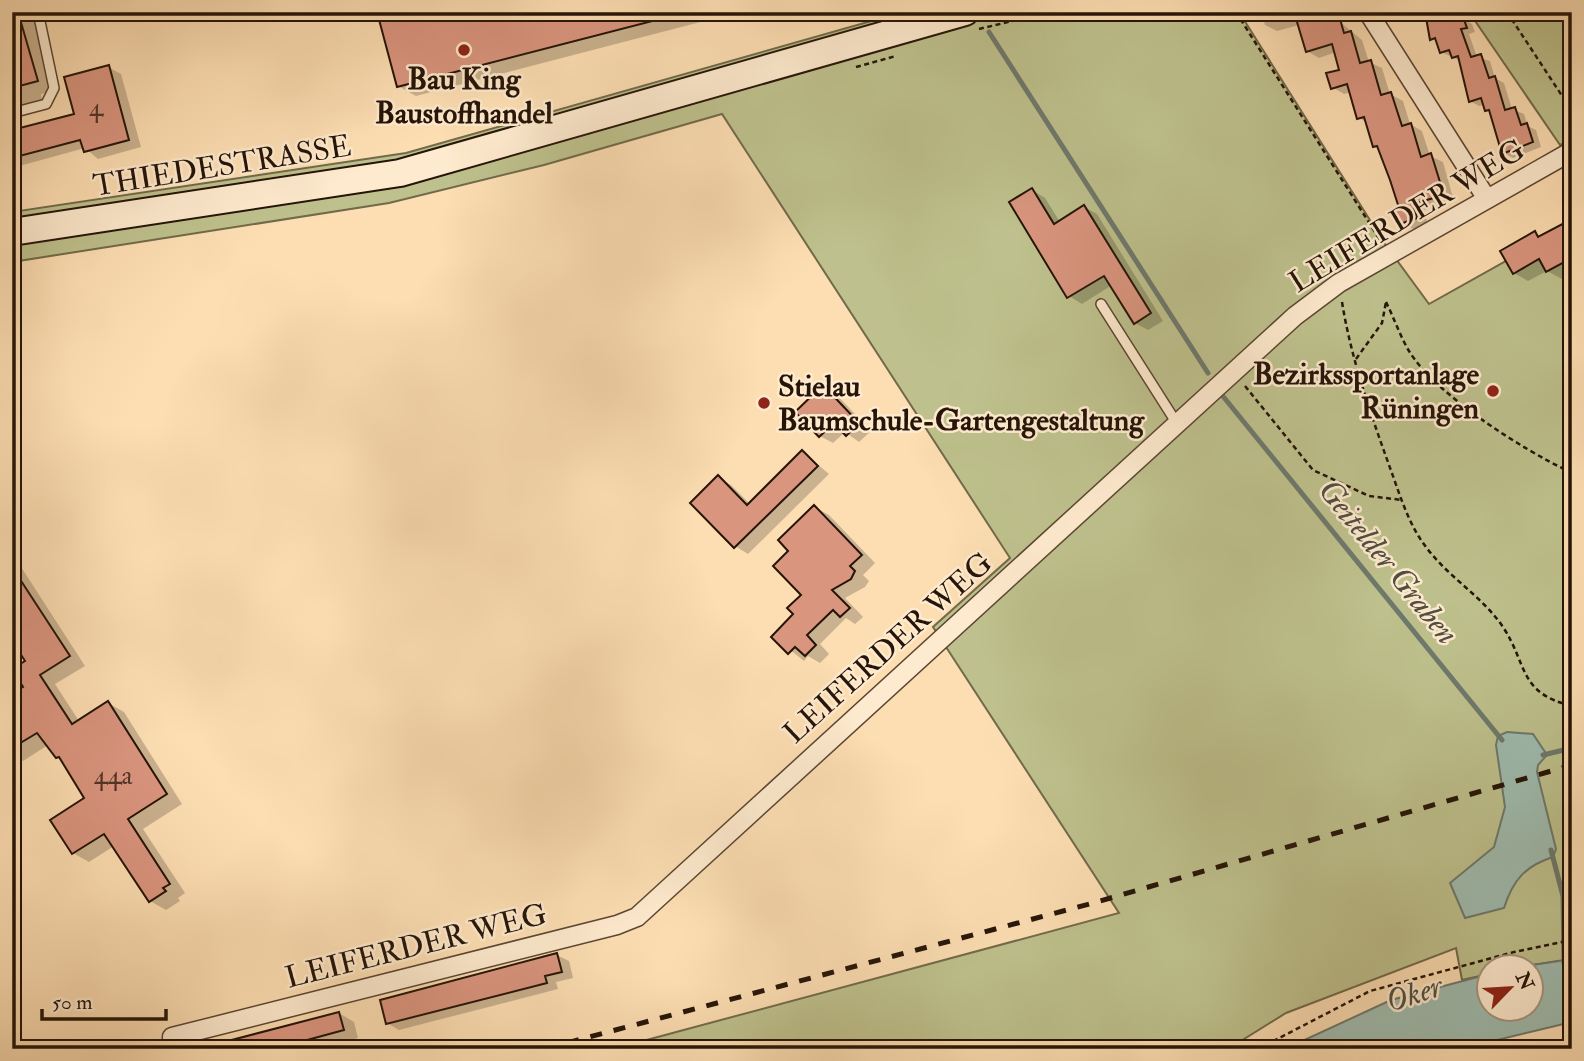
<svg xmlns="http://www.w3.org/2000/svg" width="1584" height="1061" font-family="'IM FELL Double Pica',serif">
<rect width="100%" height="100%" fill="#fddeb3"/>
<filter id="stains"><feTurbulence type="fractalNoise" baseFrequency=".00286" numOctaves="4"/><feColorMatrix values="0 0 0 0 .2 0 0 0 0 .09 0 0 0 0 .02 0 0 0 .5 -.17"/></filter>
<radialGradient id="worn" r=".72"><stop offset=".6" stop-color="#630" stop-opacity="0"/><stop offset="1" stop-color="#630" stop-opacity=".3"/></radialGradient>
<!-- green -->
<g fill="#bec18d" stroke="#726a4a" stroke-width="2">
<path d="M 903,12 L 1239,12 L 1385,244 L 1429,304 L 1572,224 L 1572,959 L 1526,966 L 1490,967 L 1489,974 L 1462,980 L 1456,948 L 1286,1013 L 1228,1049 L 613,1049 L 1119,913 L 933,627 L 1010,558 L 722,114 L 544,165 L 389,203 L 12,262 L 12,212 L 406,153 Z"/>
<path d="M 1469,12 L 1572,12 L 1572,138 L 1560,145 Z"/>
</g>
<!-- water -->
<g fill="#9fbcaf" stroke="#6e796c" stroke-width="2">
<path d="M 1507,732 L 1533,734 L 1547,755 L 1538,765 L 1537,772 L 1556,849 L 1553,857 C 1525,866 1513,880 1504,908 L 1465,918 L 1450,883 L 1494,847 L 1505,807 L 1496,745 L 1498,736 Z"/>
<path d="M 1572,959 L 1572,1022 L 1460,1049 L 1285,1049 L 1391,1000 L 1489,974 L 1490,1009 L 1532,1009 L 1532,967 L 1526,966 Z"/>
</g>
<!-- shadow -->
<g fill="#0003">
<path d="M 12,12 L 32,12 L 54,91 L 41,94 L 42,100 L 12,108 Z"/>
<path d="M 379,12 L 739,12 L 416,96 L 398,86 Z"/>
<path d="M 1261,12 L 1328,12 L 1362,40 L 1369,62 L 1382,68 L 1390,94 L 1403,101 L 1410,124 L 1422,131 L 1430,156 L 1443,162 L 1454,201 L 1424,210 L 1428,225 L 1413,229 L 1401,223 L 1401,209 L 1368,123 L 1359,118 L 1351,92 L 1344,94 L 1332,87 L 1341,71 L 1336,52 L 1319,58 L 1307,51 L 1299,25 L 1277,31 L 1265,25 Z"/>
<path d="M 1426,12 L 1455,12 L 1457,20 L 1463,18 L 1472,24 L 1475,32 L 1469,34 L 1477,57 L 1490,61 L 1495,78 L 1504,83 L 1512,109 L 1524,114 L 1528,126 L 1536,130 L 1541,147 L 1513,158 L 1504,153 L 1491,112 L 1484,105 L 1479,106 L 1470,101 L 1461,61 L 1441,52 L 1439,43 L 1431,38 Z"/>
<path d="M 108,67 L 121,74 L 141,147 L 98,159 L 85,148 L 12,168 L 12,132 L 76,115 Z"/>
<path d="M 1032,190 L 1045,198 L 1060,222 L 1084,207 L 1097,214 L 1163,321 L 1148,330 L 1135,323 L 1112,285 L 1082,304 L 1069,296 Z"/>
<path d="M 1572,221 L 1572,273 L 1562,279 L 1547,271 L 1528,281 L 1514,273 L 1535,233 L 1542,237 Z"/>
<path d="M 823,387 L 836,394 L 871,431 L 859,442 L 845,432 L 833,443 L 820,436 Z"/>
<path d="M 803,452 L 829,474 L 748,554 L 735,546 L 718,478 L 731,485 L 750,504 Z"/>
<path d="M 814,507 L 829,515 L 875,563 L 863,575 L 869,581 L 865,587 L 845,598 L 863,617 L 855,624 L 846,618 L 820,644 L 829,654 L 820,663 L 808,656 L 804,661 L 774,637 L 796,614 L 803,595 L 790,551 Z"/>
<path d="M 12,553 L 85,666 L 55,684 L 79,721 L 108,703 L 124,712 L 182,804 L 143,829 L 185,893 L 178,898 L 180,901 L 166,910 L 150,901 L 114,846 L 89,862 L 73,853 L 87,798 L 63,760 L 48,745 L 23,761 L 12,754 L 12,696 L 25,687 L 27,662 L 12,638 Z"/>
<path d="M 557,955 L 569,961 L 573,978 L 556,982 L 558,989 L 399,1030 L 387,1023 Z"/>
<path d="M 339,1013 L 354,1022 L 358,1038 L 318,1049 L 206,1049 Z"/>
</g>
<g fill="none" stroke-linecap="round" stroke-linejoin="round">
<!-- stream -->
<g stroke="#6e796c" stroke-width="5">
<path d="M 989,32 L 1208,373"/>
<path d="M 1222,395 L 1502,740"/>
<path d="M 1543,755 L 1572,748"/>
<path d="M 1551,850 L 1563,896 L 1564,964"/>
</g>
</g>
<!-- building -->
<g fill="#da957f" stroke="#251408" stroke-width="2">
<path d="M 12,12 L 18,12 L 38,81 L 12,88 Z"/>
<path d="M 377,12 L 668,12 L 668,17 L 397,87 Z"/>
<path d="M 1294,12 L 1338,12 L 1344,33 L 1351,31 L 1360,63 L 1371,60 L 1381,95 L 1391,92 L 1402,126 L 1411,123 L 1421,157 L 1431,153 L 1444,195 L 1413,204 L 1417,218 L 1400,224 L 1395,209 L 1399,208 L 1390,180 L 1377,146 L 1373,147 L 1364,117 L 1357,119 L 1347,84 L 1331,89 L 1326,73 L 1339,70 L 1332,44 L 1306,52 Z"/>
<path d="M 1425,12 L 1448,12 L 1451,20 L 1463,17 L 1467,28 L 1461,29 L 1471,57 L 1481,54 L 1489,78 L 1495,76 L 1505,110 L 1515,107 L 1521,125 L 1527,123 L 1533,142 L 1502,154 L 1489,110 L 1485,111 L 1481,98 L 1469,102 L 1458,56 L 1452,58 L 1449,50 L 1440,53 L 1435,38 L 1430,40 Z"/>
<path d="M 109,65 L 129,140 L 84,152 L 80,140 L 12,158 L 12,130 L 74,114 L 64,77 Z"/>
<path d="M 1032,188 L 1054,224 L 1084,205 L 1151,313 L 1134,324 L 1104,276 L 1067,298 L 1009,202 Z"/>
<path d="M 1572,219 L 1572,258 L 1546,272 L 1539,259 L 1513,274 L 1500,251 L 1535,231 L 1538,237 Z"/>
<path d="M 823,385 L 859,423 L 846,436 L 834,423 L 819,437 L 795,412 Z"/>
<path d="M 802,450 L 818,466 L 734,548 L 690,503 L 718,475 L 747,505 Z"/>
<path d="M 814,505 L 862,555 L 850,566 L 855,571 L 851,579 L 832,590 L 850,608 L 840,617 L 833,610 L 807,635 L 816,645 L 805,656 L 795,647 L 788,654 L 771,637 L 793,614 L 787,608 L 801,595 L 773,566 L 788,551 L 778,540 Z"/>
<path d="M 12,567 L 70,656 L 40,675 L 72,724 L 108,701 L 167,794 L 128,819 L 170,884 L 163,888 L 166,891 L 149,902 L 104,834 L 72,854 L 50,820 L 84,798 L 59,757 L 56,758 L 37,733 L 12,748 L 12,693 L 23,687 L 12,669 L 25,661 L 12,641 Z"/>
<path d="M 557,953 L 562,972 L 545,976 L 547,983 L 386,1024 L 380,1000 Z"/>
<path d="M 339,1012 L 344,1030 L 274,1049 L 216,1049 L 216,1044 Z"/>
</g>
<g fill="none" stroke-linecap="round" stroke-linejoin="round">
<defs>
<g id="lane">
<path d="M 12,113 L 46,104 L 54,88 L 38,12"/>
<path d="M 1101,304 L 1176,422"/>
</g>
<g id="street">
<path d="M 1368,12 L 1487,199"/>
<path d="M 172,1037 L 617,925 L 637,917 L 1295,316 L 1339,283 L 1572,151"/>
</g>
<path id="secondary" d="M 12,232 L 400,173 L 965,12"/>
</defs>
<!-- lane casing -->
<use href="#lane" stroke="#5b4633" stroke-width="12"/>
<!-- street casing -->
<use href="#street" stroke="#5b4633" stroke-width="21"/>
<!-- secondary casing -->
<use href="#secondary" stroke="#251408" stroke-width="30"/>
<!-- path -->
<g stroke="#251408" stroke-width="2.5" stroke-dasharray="5 3.5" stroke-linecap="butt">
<path d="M 1236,12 L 1380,240"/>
<path d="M 1507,12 L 1568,105 L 1572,103"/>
<path d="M 979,29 L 1050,12"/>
<path d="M 856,67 L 896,56"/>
<path d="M 1342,302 C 1351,358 1370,412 1389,465 C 1399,492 1408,524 1426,547 C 1448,577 1482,596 1503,627 C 1528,665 1518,693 1572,706"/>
<path d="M 1386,302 C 1394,318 1400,336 1409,351 C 1436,395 1522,449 1568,471"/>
<path d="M 1356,359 L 1382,323 L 1386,302"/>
<path d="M 1245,386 L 1313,470 L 1369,496 L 1402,500"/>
<path d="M 130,1049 L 155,1041"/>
<path d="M 1258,1049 L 1370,991 L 1514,952 L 1572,940"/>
</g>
<!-- lane -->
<use href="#lane" stroke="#feeace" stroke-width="9"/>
<!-- street -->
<use href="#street" stroke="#feeace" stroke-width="18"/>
<!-- secondary -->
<use href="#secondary" stroke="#feeace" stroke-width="26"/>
<!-- rail -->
<path stroke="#251408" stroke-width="5" stroke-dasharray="12 12" stroke-linecap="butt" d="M 544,1049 L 1093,903 L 1572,765"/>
</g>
<!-- markers -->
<g fill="#8f2418" stroke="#feeace" stroke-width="2.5">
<circle cx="464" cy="50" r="7"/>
<circle cx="1493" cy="391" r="7"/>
<circle cx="764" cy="403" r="7"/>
</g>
<g text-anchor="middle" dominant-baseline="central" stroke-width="5" stroke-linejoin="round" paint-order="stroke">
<!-- number labels -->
<g font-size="26" fill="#523426">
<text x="96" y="108">4</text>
<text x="113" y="776">44a</text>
</g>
<!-- poi labels -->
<g font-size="30" font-weight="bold" fill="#251408" stroke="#feeace">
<text x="464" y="79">Bau King<tspan x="464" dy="34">Baustoffhandel</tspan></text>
<text x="1479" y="374" text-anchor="end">Bezirkssportanlage<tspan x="1479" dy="34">Rüningen</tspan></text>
<text x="778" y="386" text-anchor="start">Stielau<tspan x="778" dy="34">Baumschule-Gartengestaltung</tspan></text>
</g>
<!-- street labels -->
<g font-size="30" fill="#251408" stroke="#feeace">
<text transform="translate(222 166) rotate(-9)">THIEDESTRASSE</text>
<text transform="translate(1407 216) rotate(-31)">LEIFERDER WEG</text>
<text transform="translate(888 648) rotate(-42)">LEIFERDER WEG</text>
<text transform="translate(416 946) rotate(-14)">LEIFERDER WEG</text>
</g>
<!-- water labels -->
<g font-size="32" font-style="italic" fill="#504f42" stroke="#feeace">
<text transform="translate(1388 562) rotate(51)">Geitelder Graben</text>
<text transform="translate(1414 994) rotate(-18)">Oker</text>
</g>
</g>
<!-- margin -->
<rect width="1584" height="1061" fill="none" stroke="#fddeb3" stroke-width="42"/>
<rect x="14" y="14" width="1556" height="1033" fill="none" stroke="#251408" stroke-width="3.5"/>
<rect x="21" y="21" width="1542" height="1019" fill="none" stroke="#251408" stroke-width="2"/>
<!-- north arrow -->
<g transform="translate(1510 988) rotate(65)"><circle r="33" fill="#feeace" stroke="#a7947f" stroke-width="2"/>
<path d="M0-5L12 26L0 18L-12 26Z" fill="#8f2418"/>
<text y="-10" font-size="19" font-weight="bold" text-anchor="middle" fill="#251408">N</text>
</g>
<!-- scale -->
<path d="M42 1009v10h124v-10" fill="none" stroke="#251408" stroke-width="3.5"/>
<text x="52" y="1009" font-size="21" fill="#251408" stroke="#feeace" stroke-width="5" paint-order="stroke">50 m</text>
<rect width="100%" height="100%" filter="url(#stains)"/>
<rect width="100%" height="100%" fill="url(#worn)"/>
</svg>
